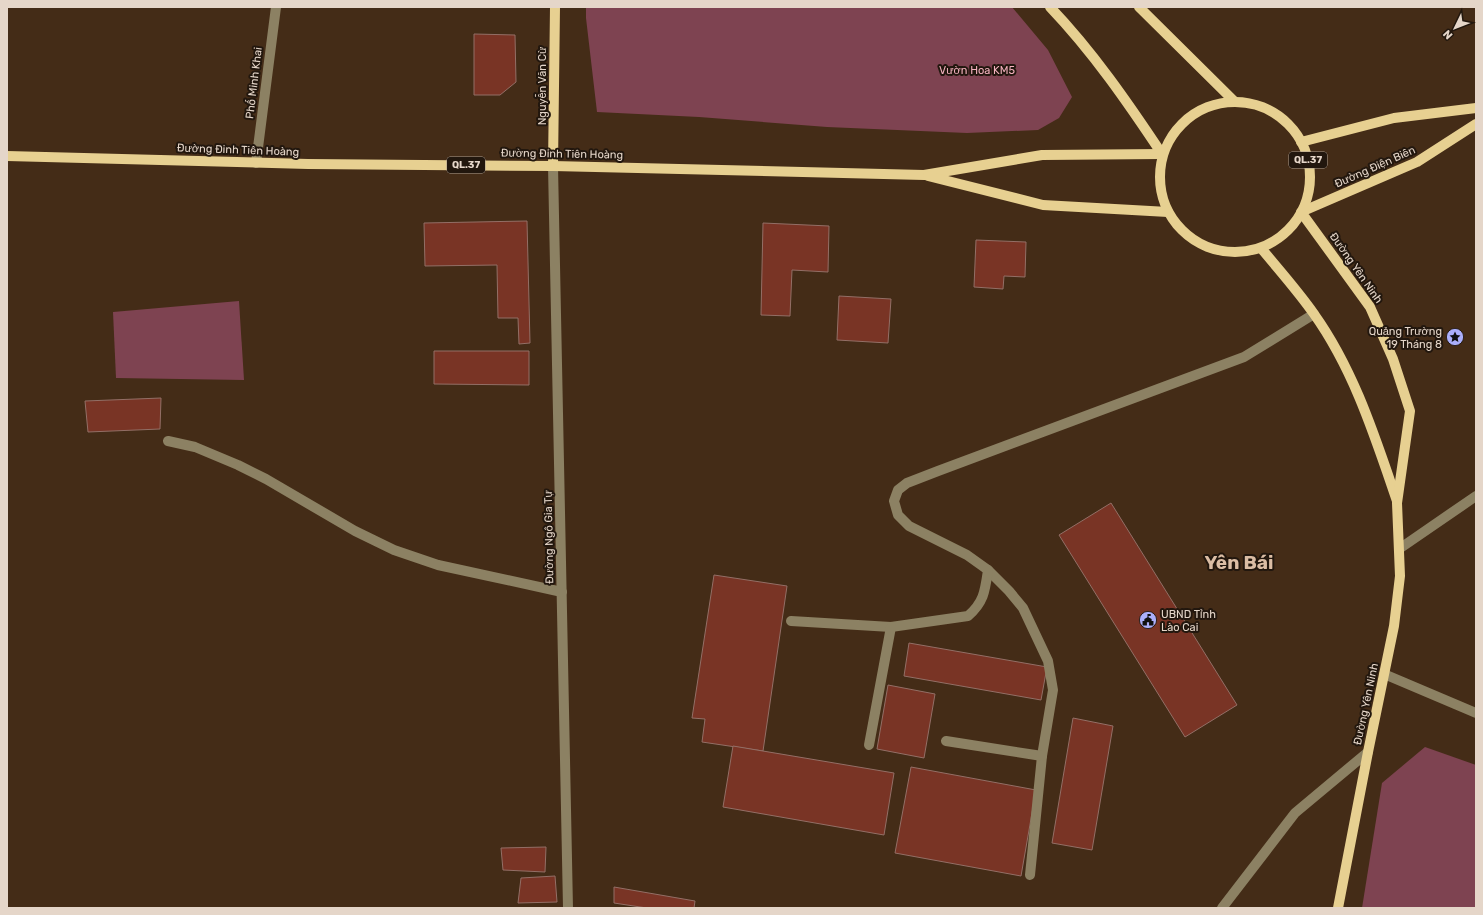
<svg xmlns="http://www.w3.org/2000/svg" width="1483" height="915" font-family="Rubik,sans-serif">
<rect width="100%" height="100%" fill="#442c17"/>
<!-- green -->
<g fill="#7e4351">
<path d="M 586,7 L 1012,7 L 1048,50 L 1072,97 L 1059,118 L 1038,130 L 967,133 L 827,127 L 699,117 L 597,112 L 586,18 Z"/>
<path d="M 239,301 L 244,380 L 116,378 L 113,312 Z"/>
<path d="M 1425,747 L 1476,765 L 1476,908 L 1362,908 L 1382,783 Z"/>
</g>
<!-- building -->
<g fill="#793425" stroke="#936f66">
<path d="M 474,34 L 515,35 L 516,82 L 500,95 L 474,95 Z"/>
<path d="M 527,221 L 530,343 L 519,344 L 518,318 L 498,318 L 497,265 L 425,266 L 424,223 Z"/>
<path d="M 763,223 L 829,226 L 828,272 L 792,270 L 790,316 L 761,315 Z"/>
<path d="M 976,240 L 1026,242 L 1025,277 L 1004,276 L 1003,289 L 974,287 Z"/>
<path d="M 839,296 L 891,299 L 888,343 L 837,340 Z"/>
<path d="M 434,351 L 529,351 L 529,385 L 434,384 Z"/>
<path d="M 161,398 L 160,429 L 88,432 L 85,401 Z"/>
<path d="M 1111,503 L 1237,705 L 1185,737 L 1059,535 Z"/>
<path d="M 714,575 L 787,586 L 763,751 L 702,742 L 705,719 L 692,718 Z"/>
<path d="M 909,643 L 1047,667 L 1041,700 L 904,676 Z"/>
<path d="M 888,685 L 935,694 L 924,758 L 877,749 Z"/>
<path d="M 1073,718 L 1113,726 L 1092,850 L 1052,843 Z"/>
<path d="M 733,746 L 894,773 L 884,835 L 723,807 Z"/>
<path d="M 911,767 L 1036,790 L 1021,876 L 895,853 Z"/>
<path d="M 546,847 L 545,872 L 503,870 L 501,848 Z"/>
<path d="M 555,876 L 557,902 L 518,903 L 521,878 Z"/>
<path d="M 614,887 L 695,901 L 694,908 L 647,908 L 614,903 Z"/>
</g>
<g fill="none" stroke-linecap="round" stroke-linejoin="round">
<!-- minor -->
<g stroke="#8c8163" stroke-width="10">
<path d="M 256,163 L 276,7"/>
<path d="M 553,166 L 568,908"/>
<path d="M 168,441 L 195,447 L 238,465 L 266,479 L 355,531 L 394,550 L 438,565 L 562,592"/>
<path d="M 1399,549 L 1476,496"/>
<path d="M 988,570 L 1009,591 L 1023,608 L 1048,661 L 1053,690 L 1042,756 L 1030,875"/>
<path d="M 791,621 L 891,627 L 968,616 C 984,602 985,591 988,570 L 967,555 L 909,526 L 898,515 L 894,501 L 898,490 L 907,483 L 938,471 L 1244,357 L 1314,314"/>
<path d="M 1384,674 L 1476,713"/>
<path d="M 946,741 L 1042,756"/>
<path d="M 869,745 L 891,627"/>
<path d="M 1222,908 L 1295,813 L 1368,752"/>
</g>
<!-- major -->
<g stroke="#e7d091" stroke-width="10">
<path d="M 1050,7 C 1093,52 1128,103 1162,154"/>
<path d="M 1139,7 L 1234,101"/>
<circle cx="1235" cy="177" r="75"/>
<path d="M 1301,142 L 1394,118 L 1476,108"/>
<path d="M 7,156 L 308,164 L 553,166 L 924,175 L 1042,155 L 1162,154"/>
<path d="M 553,166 L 555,7"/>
<path d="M 928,176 L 1043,205 L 1168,212"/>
<path d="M 1261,248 C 1279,270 1298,291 1314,314 C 1354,370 1375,437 1397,501"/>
<path d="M 1338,908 L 1368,752 L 1394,626 L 1400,576 L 1397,503 L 1410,411 L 1393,359 L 1370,307 L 1301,212 L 1417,162 L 1476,124"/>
</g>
</g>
<!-- icons -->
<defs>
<symbol id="sight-disc" viewBox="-11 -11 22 22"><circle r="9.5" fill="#abaffb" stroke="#22170e"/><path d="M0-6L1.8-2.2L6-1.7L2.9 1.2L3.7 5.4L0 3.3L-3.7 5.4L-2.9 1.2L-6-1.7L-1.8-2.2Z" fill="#111"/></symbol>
<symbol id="civic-disc" viewBox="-11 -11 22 22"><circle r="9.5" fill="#abaffb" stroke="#22170e"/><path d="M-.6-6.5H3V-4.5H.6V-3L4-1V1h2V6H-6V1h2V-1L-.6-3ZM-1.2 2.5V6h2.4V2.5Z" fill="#111"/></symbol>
</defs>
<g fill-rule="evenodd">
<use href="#sight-disc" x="1445" y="327" width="20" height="20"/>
<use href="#civic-disc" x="1138" y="610" width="20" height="20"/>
</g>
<g text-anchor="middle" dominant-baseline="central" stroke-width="4" stroke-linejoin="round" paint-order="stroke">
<!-- shield labels -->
<g fill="#22170e" stroke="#aa9d91" stroke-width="1">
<rect x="1289" y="152" width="38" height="16" rx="3"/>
<rect x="447" y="157" width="38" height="16" rx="3"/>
</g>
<g font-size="10" font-weight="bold" fill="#e5d6c9">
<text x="1308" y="160">QL.37</text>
<text x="466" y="165">QL.37</text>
</g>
<!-- park labels -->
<g font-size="11" fill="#f4b2bf" stroke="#22170e">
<text x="977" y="70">Vườn Hoa KM5</text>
</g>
<!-- street labels -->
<g font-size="11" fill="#e5d6c9" stroke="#22170e">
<text transform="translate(254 83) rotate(-83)">Phố Minh Khai</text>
<text transform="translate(542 86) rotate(-90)">Nguyễn Văn Cừ</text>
<text transform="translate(238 150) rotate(2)">Đường Đinh Tiên Hoàng</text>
<text transform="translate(562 154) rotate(1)">Đường Đinh Tiên Hoàng</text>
<text transform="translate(1375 167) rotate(-24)">Đường Điện Biên</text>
<text transform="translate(1356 268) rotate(55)">Đường Yên Ninh</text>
<text transform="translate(549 537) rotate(-91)">Đường Ngô Gia Tự</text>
<text transform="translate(1366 704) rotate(-78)">Đường Yên Ninh</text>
</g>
<!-- poi labels -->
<g font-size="11" fill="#e5d6c9" stroke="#22170e" text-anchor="end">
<text x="1442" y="331">Quảng Trường<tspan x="1442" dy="13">19 Tháng 8</tspan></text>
<text x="1161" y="614" text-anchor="start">UBND Tỉnh<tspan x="1161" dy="13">Lào Cai</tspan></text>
</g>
<!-- town labels -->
<g font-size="19" font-weight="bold" fill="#dbbda4" stroke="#22170e">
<text x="1239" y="562">Yên Bái</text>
</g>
</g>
<!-- border -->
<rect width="1483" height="915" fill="none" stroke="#e5d6c9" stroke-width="16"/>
<!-- north arrow -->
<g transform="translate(1455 28) rotate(227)" stroke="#22170e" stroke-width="3" paint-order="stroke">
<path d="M0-3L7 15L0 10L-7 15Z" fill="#e5d6c9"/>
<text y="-6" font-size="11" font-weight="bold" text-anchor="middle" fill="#e5d6c9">N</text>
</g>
</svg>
